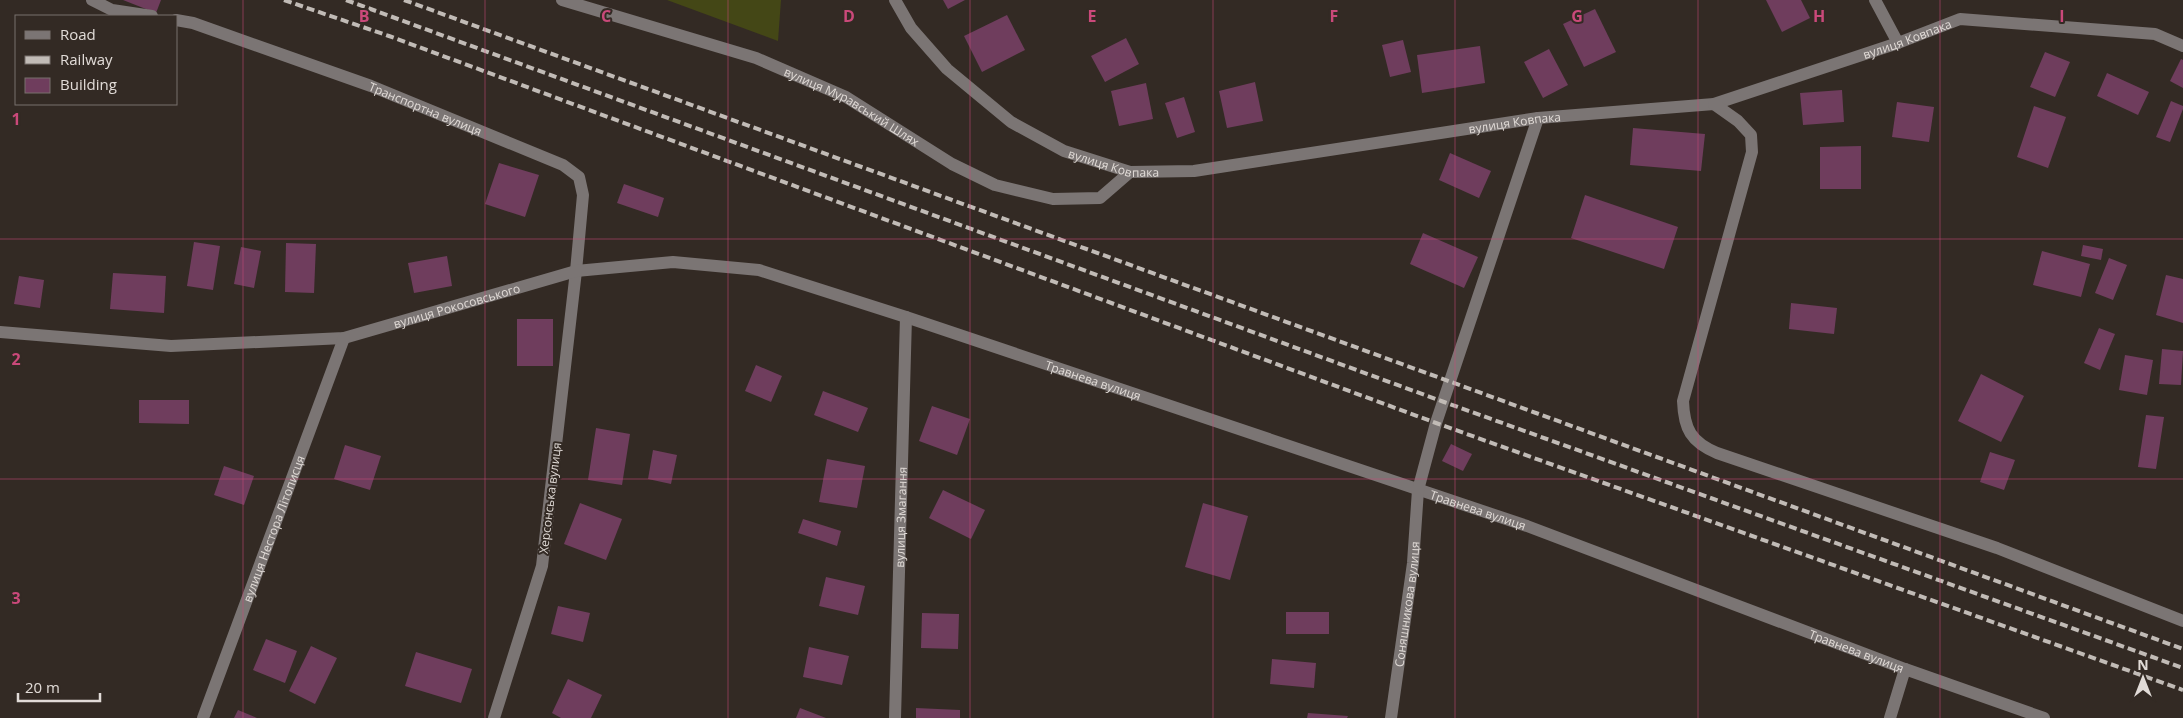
<svg xmlns="http://www.w3.org/2000/svg" width="2183" height="718" font-family="'Open Sans',sans-serif">
<rect width="100%" height="100%" fill="#332a24"/>
<!-- green -->
<path fill="#444716" d="M 667,0 L 781,0 L 778,41 Z"/>
<!-- building -->
<g fill="#6f3d5d">
<path d="M 123,0 L 161,0 L 156,13 Z"/>
<path d="M 943,0 L 965,0 L 948,9 Z"/>
<path d="M 1766,0 L 1801,0 L 1810,18 L 1782,32 Z"/>
<path d="M 1595,9 L 1616,52 L 1584,67 L 1563,24 Z"/>
<path d="M 1007,15 L 1025,50 L 982,72 L 964,36 Z"/>
<path d="M 1126,38 L 1139,64 L 1105,82 L 1091,56 Z"/>
<path d="M 1403,40 L 1411,72 L 1390,77 L 1382,45 Z"/>
<path d="M 1480,46 L 1485,83 L 1422,93 L 1417,55 Z"/>
<path d="M 1549,49 L 1568,85 L 1543,98 L 1524,62 Z"/>
<path d="M 2045,52 L 2070,62 L 2055,97 L 2030,87 Z"/>
<path d="M 2181,59 L 2183,60 L 2183,88 L 2170,81 Z"/>
<path d="M 2107,73 L 2149,92 L 2138,115 L 2097,96 Z"/>
<path d="M 1255,82 L 1263,121 L 1227,128 L 1219,91 Z"/>
<path d="M 1146,83 L 1153,119 L 1119,126 L 1111,91 Z"/>
<path d="M 1842,90 L 1844,122 L 1803,125 L 1800,93 Z"/>
<path d="M 1184,97 L 1195,132 L 1177,138 L 1165,103 Z"/>
<path d="M 2171,101 L 2183,106 L 2183,109 L 2170,142 L 2156,137 Z"/>
<path d="M 1897,102 L 1934,107 L 1929,142 L 1892,137 Z"/>
<path d="M 2034,106 L 2066,117 L 2048,168 L 2017,157 Z"/>
<path d="M 1633,128 L 1705,134 L 1701,171 L 1630,165 Z"/>
<path d="M 1861,146 L 1861,189 L 1820,189 L 1820,147 Z"/>
<path d="M 1450,153 L 1491,171 L 1479,198 L 1439,180 Z"/>
<path d="M 499,163 L 539,175 L 525,217 L 485,204 Z"/>
<path d="M 624,184 L 664,198 L 658,217 L 617,203 Z"/>
<path d="M 1585,195 L 1678,227 L 1664,269 L 1571,238 Z"/>
<path d="M 1423,233 L 1478,257 L 1464,288 L 1410,264 Z"/>
<path d="M 194,242 L 220,246 L 213,290 L 187,286 Z"/>
<path d="M 286,243 L 316,244 L 314,293 L 285,292 Z"/>
<path d="M 2083,245 L 2103,249 L 2101,260 L 2081,256 Z"/>
<path d="M 241,247 L 261,251 L 254,288 L 234,284 Z"/>
<path d="M 2042,251 L 2090,264 L 2081,297 L 2033,285 Z"/>
<path d="M 447,256 L 452,286 L 414,293 L 408,263 Z"/>
<path d="M 2109,258 L 2127,265 L 2113,300 L 2095,293 Z"/>
<path d="M 113,273 L 166,276 L 164,313 L 110,309 Z"/>
<path d="M 2166,275 L 2183,279 L 2183,323 L 2156,315 Z"/>
<path d="M 19,276 L 44,280 L 40,308 L 14,304 Z"/>
<path d="M 1791,303 L 1837,308 L 1834,334 L 1789,329 Z"/>
<rect x="517" y="319" width="36" height="47"/>
<path d="M 2099,328 L 2115,334 L 2100,370 L 2084,363 Z"/>
<path d="M 2162,349 L 2183,351 L 2181,385 L 2159,384 Z"/>
<path d="M 2125,355 L 2153,360 L 2147,395 L 2119,390 Z"/>
<path d="M 756,365 L 782,376 L 771,402 L 745,391 Z"/>
<path d="M 1981,374 L 2024,396 L 2001,442 L 1958,421 Z"/>
<path d="M 823,391 L 868,408 L 858,432 L 814,415 Z"/>
<path d="M 139,400 L 189,400 L 189,424 L 139,423 Z"/>
<path d="M 932,406 L 970,419 L 957,455 L 919,441 Z"/>
<path d="M 2146,415 L 2164,417 L 2156,469 L 2138,467 Z"/>
<path d="M 596,428 L 630,434 L 622,485 L 588,480 Z"/>
<path d="M 1451,444 L 1472,454 L 1463,471 L 1442,461 Z"/>
<path d="M 345,445 L 381,456 L 370,490 L 334,479 Z"/>
<path d="M 653,450 L 677,455 L 671,484 L 648,479 Z"/>
<path d="M 1990,452 L 2015,460 L 2004,490 L 1980,482 Z"/>
<path d="M 827,459 L 865,466 L 857,508 L 819,502 Z"/>
<path d="M 224,466 L 254,476 L 244,505 L 214,495 Z"/>
<path d="M 943,490 L 985,510 L 971,539 L 929,518 Z"/>
<path d="M 580,503 L 622,519 L 606,560 L 564,544 Z"/>
<path d="M 1203,503 L 1248,516 L 1230,580 L 1185,567 Z"/>
<path d="M 803,519 L 841,531 L 837,546 L 798,533 Z"/>
<path d="M 826,577 L 865,586 L 858,615 L 819,606 Z"/>
<path d="M 558,606 L 590,613 L 583,642 L 551,634 Z"/>
<rect x="1286" y="612" width="43" height="22"/>
<path d="M 922,613 L 959,614 L 958,649 L 921,648 Z"/>
<path d="M 266,639 L 297,651 L 285,683 L 253,670 Z"/>
<path d="M 311,646 L 337,658 L 315,704 L 289,691 Z"/>
<path d="M 809,647 L 849,656 L 842,685 L 803,677 Z"/>
<path d="M 416,652 L 472,669 L 461,703 L 405,686 Z"/>
<path d="M 1272,659 L 1316,663 L 1314,688 L 1270,684 Z"/>
<path d="M 568,679 L 602,695 L 591,718 L 561,718 L 552,713 Z"/>
<path d="M 800,708 L 826,718 L 796,718 Z"/>
<path d="M 916,708 L 960,710 L 960,718 L 916,718 Z"/>
<path d="M 238,710 L 257,718 L 234,718 Z"/>
<path d="M 1308,713 L 1348,716 L 1347,718 L 1307,718 Z"/>
</g>
<g fill="none" stroke-linecap="round" stroke-linejoin="round">
<!-- minor -->
<g stroke="#7b7574" stroke-width="12">
<path d="M 92,0 L 112,10 L 152,16"/>
<path id="s1" d="M 562,0 L 756,58 L 846,97 L 952,164 L 995,185 L 1053,199 L 1100,198 L 1130,172"/>
<path id="s2" d="M 895,0 L 911,28 L 947,69 L 1011,122 L 1064,151 L 1130,172 L 1194,171 L 1538,118 L 1714,104 L 1898,43 L 1960,19 L 2155,34 L 2183,46"/>
<path d="M 1875,0 L 1898,43"/>
<path id="s3" d="M 176,20 L 193,23 L 371,86 L 563,165 L 579,177 L 583,195 L 576,271 L 542,566 L 494,718"/>
<path d="M 1714,104 L 1738,121 L 1751,135 L 1752,152 L 1683,401 C 1684,429 1691,442 1717,453 L 1997,548 L 2183,621"/>
<path id="s4" d="M 0,332 L 171,346 L 344,338 L 576,271 L 673,262 L 759,270 L 906,317 L 1527,526 L 1905,669 L 2044,718"/>
<path id="s5" d="M 203,718 L 344,338"/>
<path id="s6" d="M 895,718 L 906,317"/>
<path id="s7" d="M 1391,718 L 1413,563 L 1418,490 L 1436,423 L 1538,118"/>
<path d="M 1890,718 L 1905,669"/>
</g>
<!-- rail -->
<g stroke="#c1bbb6" stroke-width="4" stroke-dasharray="8 4" stroke-linecap="butt">
<path d="M 284,0 L 389,36 L 1436,423 L 2183,690"/>
<path d="M 346,0 L 1444,402 L 2183,668"/>
<path d="M 404,0 L 2183,649"/>
</g>
</g>
<!-- grid -->
<path fill="none" stroke="#ca497a" stroke-width="1" stroke-opacity="0.55" d="M 243,0 L 243,718M 485,0 L 485,718M 728,0 L 728,718M 970,0 L 970,718M 1213,0 L 1213,718M 1455,0 L 1455,718M 1698,0 L 1698,718M 1940,0 L 1940,718M 0,239 L 2183,239M 0,479 L 2183,479"/>
<g text-anchor="middle" dominant-baseline="central" stroke-width="4" stroke-linejoin="round" paint-order="stroke">
<!-- street labels -->
<g font-size="12" fill="#e1dbd7" stroke="#332a24">
<text stroke="none"><textPath href="#s2" startOffset="1092">вулиця Ковпака</textPath></text>
<text stroke="none"><textPath href="#s1" startOffset="310">вулиця Муравський Шлях</textPath></text>
<text stroke="none"><textPath href="#s3" startOffset="265">Транспортна вулиця</textPath></text>
<text stroke="none"><textPath href="#s2" startOffset="688">вулиця Ковпака</textPath></text>
<text stroke="none"><textPath href="#s2" startOffset="282">вулиця Ковпака</textPath></text>
<text stroke="none"><textPath href="#s4" startOffset="462">вулиця Рокосовського</textPath></text>
<text stroke="none"><textPath href="#s4" startOffset="1122">Травнева вулиця</textPath></text>
<text transform="translate(550 498) rotate(-83)">Херсонська вулиця</text>
<text stroke="none"><textPath href="#s4" startOffset="1528">Травнева вулиця</textPath></text>
<text stroke="none"><textPath href="#s6" startOffset="201">вулиця Змагання</textPath></text>
<text stroke="none"><textPath href="#s5" startOffset="202">вулиця Нестора Літописця</textPath></text>
<text stroke="none"><textPath href="#s7" startOffset="115">Соняшникова вулиця</textPath></text>
<text stroke="none"><textPath href="#s4" startOffset="1932">Травнева вулиця</textPath></text>
</g>
</g>
<g font-size="16" text-anchor="middle" font-weight="bold" fill="#ca497a" stroke="#332a24" stroke-width="4" stroke-linejoin="round" paint-order="stroke">
<text x="364" y="22">B</text>
<text x="606" y="22">C</text>
<text x="849" y="22">D</text>
<text x="1092" y="22">E</text>
<text x="1334" y="22">F</text>
<text x="1577" y="22">G</text>
<text x="1819" y="22">H</text>
<text x="2062" y="22">I</text>
<text x="16" y="125">1</text>
<text x="16" y="365">2</text>
<text x="16" y="604">3</text>
</g>
<!-- legend -->
<rect x="15" y="15" width="162" height="90" fill="#332a24" stroke="#79716c"/>
<rect x="25" y="31" width="25" height="8" fill="#7b7574" stroke="#79716c"/>
<text x="60" y="40" font-size="15" fill="#e1dbd7">Road</text>
<rect x="25" y="56" width="25" height="8" fill="#c1bbb6" stroke="#79716c"/>
<text x="60" y="65" font-size="15" fill="#e1dbd7">Railway</text>
<rect x="25" y="78" width="25" height="15" fill="#6f3d5d" stroke="#79716c"/>
<text x="60" y="90" font-size="15" fill="#e1dbd7">Building</text>
<!-- north arrow -->
<g transform="translate(2143 678)" stroke="#332a24" stroke-width="4" paint-order="stroke">
<path d="M0-4L9 19L0 12L-9 19Z" fill="#e1dbd7"/>
<text y="-8" font-size="14" font-weight="bold" text-anchor="middle" fill="#e1dbd7">N</text>
</g>
<!-- scale -->
<path d="M18 693v8h82v-8" fill="none" stroke="#e1dbd7" stroke-width="2.5"/>
<text x="25" y="693" font-size="15" fill="#e1dbd7" stroke="#332a24" stroke-width="4" paint-order="stroke">20 m</text>
</svg>
